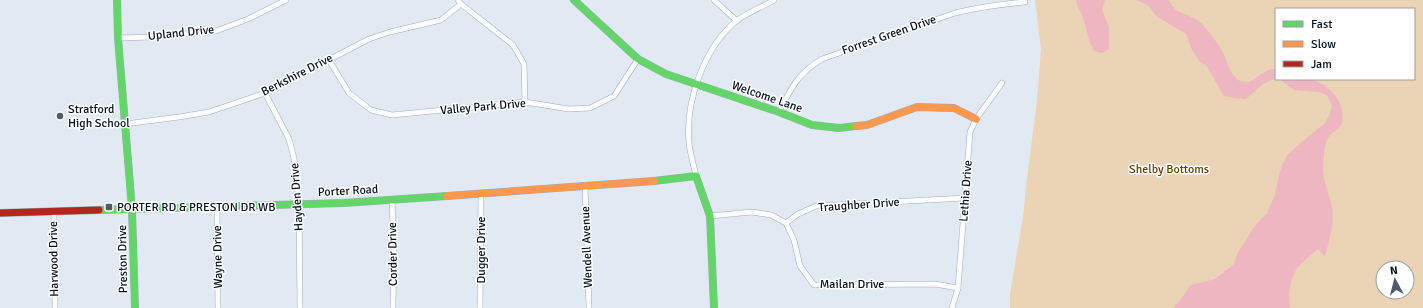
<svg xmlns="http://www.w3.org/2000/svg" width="1423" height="308" font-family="Signika,sans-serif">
<rect width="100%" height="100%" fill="#e1eaf3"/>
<!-- green -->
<path fill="#ebd3b5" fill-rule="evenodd" d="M 1035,0 L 1423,0 L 1423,308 L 1010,308 L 1010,294 L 1023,217 L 1027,178 L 1037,101 L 1041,49 ZM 1276,9 L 1414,9 L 1414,79 L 1276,79 ZM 1383,268 L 1407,268 L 1407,292 L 1383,292 Z"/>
<!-- water -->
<g fill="#eeb6c1">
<path d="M 1076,0 L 1105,0 L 1102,10 L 1109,27 L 1109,49 L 1102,53 L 1094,51 C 1088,41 1087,29 1083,18 C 1081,11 1077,7 1076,0 Z"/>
<path d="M 1137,0 L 1168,0 C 1171,3 1173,7 1176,10 C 1184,15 1194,16 1201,23 C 1208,30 1214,39 1220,47 C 1228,58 1229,82 1246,82 C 1255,83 1262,68 1276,69 L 1276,78 L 1263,84 L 1246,99 L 1235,98 L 1224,96 L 1206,65 L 1200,62 L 1192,50 L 1186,34 L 1156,16 L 1149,6 Z"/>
<path d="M 1279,79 C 1288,79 1300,77 1309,79 C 1329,83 1349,105 1341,125 C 1339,130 1333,132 1330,135 C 1323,144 1324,158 1323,168 C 1323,182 1329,193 1332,206 C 1335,223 1329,241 1325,257 L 1318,249 C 1312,254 1306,259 1301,264 C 1290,274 1288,294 1290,308 L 1175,308 L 1174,306 L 1179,302 L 1191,285 L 1215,279 L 1234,264 L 1238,252 L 1254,227 L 1267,213 L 1275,195 L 1279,174 L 1283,163 L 1288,154 L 1309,136 L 1325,123 L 1329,116 L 1332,106 L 1327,95 L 1319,92 L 1294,90 Z"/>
</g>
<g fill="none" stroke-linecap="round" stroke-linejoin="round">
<defs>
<g id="street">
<path d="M 458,0 L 461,4 L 513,45 L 524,64 L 525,102"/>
<path d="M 714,0 L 737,21"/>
<path d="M 118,38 L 153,37 L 216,31 L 248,19 L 286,0"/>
<path d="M 329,60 L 349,93 L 371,110 L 392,115 L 525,102 L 569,109 L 590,108 L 614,96 L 638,59"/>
<path d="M 265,93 L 289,139 L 294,158 L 299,204 L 300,308"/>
<path d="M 779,112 C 791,88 799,72 822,59 L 955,13 C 979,7 1001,4 1025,2"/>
<path d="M 125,124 L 179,117 L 209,112 L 265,93 L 369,39 L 390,32 L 441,20 L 461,4"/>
<path d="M 696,176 C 694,166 690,154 689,143 C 685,102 704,48 736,21 C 747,13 762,7 774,0"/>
<path d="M 585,185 L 589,308"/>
<path d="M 392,200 L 394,249 L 393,308"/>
<path d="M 217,206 L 218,308"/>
<path d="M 54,211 L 55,308"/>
<path d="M 710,216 L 752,212 L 771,215 L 786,223 L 798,214 L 816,206 L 965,198"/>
<path d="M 786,223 L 794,240 L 800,266 L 814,285 L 935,284 L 958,288"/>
<path d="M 480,308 L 481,193"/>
<path d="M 952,308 L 958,288 L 970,132 L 976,119 L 1002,83"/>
</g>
<g id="fast">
<path d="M 117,0 L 118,38 L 132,209 L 135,308"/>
<path d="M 574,0 L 638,59 L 666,74 L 779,112 L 812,125 L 839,128 L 856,126"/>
<path d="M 654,181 L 696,176 L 710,216 L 714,308"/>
<path d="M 99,210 L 344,203 L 447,196"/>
</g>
<g id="slow">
<path d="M 856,126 L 867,125 L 917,107 L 954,108 L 976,119"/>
<path d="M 447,196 L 654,181"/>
</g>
<path id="jam" d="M 0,213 L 99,210"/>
</defs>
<!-- street casing -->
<use href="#street" stroke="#a2acb8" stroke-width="6"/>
<!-- fast casing -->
<use href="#fast" stroke="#a2acb8" stroke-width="8"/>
<!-- slow casing -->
<use href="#slow" stroke="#a2acb8" stroke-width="8"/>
<!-- jam casing -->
<use href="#jam" stroke="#a2acb8" stroke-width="8"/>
<!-- street -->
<use href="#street" stroke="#fafcfd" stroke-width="5"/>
<!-- fast -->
<use href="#fast" stroke="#63d668" stroke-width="7"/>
<!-- slow -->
<use href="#slow" stroke="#ff974d" stroke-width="7"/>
<!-- jam -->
<use href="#jam" stroke="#b3261e" stroke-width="7"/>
</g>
<!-- markers -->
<g fill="#515c69" stroke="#fff" stroke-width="1.5">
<circle cx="60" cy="116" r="4"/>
<rect x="105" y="203" width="8" height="8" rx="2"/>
</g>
<g text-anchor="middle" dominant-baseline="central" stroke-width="3" stroke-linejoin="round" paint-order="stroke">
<!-- street labels -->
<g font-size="12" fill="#04101e" stroke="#fff">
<text transform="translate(181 33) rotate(-6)">Upland Drive</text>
<text transform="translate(889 35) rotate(-19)">Forrest Green Drive</text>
<text transform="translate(297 75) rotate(-27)">Berkshire Drive</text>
<text transform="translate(767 97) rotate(19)">Welcome Lane</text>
<text transform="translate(483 107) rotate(-5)">Valley Park Drive</text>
<text transform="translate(348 191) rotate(-3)">Porter Road</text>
<text transform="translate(966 191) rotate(-86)">Lethia Drive</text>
<text transform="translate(297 197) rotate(-94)">Hayden Drive</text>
<text transform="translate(859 205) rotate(-4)">Traughber Drive</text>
<text transform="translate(587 247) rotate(-92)">Wendell Avenue</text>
<text transform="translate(481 250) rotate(-90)">Dugger Drive</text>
<text transform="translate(393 254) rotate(-91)">Corder Drive</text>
<text transform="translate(218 257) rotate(-91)">Wayne Drive</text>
<text transform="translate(54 259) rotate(-91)">Harwood Drive</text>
<text transform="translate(123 259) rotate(-91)">Preston Drive</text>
<text x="852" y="284">Mailan Drive</text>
</g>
<!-- poi labels -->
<g font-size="12" fill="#04101e" stroke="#fff" text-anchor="start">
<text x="68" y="109">Stratford<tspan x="68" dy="14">High School</tspan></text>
<text x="117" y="207">PORTER RD &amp; PRESTON DR WB</text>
</g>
<!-- park labels -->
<g font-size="12" fill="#613e09" stroke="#fff">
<text x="1169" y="169">Shelby Bottoms</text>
</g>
</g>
<!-- legend -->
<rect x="1275" y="8" width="140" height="72" fill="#ffffff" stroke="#9b9fa5"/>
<rect x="1283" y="21" width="20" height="6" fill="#63d668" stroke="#9b9fa5"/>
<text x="1311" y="28" font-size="12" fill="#04101e">Fast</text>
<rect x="1283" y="41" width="20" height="6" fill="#ff974d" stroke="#9b9fa5"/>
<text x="1311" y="48" font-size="12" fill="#04101e">Slow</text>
<rect x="1283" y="61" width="20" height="6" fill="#b3261e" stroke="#9b9fa5"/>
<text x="1311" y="68" font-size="12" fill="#04101e">Jam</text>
<!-- north arrow -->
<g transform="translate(1395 280) rotate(353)"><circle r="19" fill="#ffffff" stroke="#9b9fa5"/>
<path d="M0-3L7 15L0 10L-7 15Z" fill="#515c69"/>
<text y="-6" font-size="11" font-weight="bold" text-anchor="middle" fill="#04101e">N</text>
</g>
</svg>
